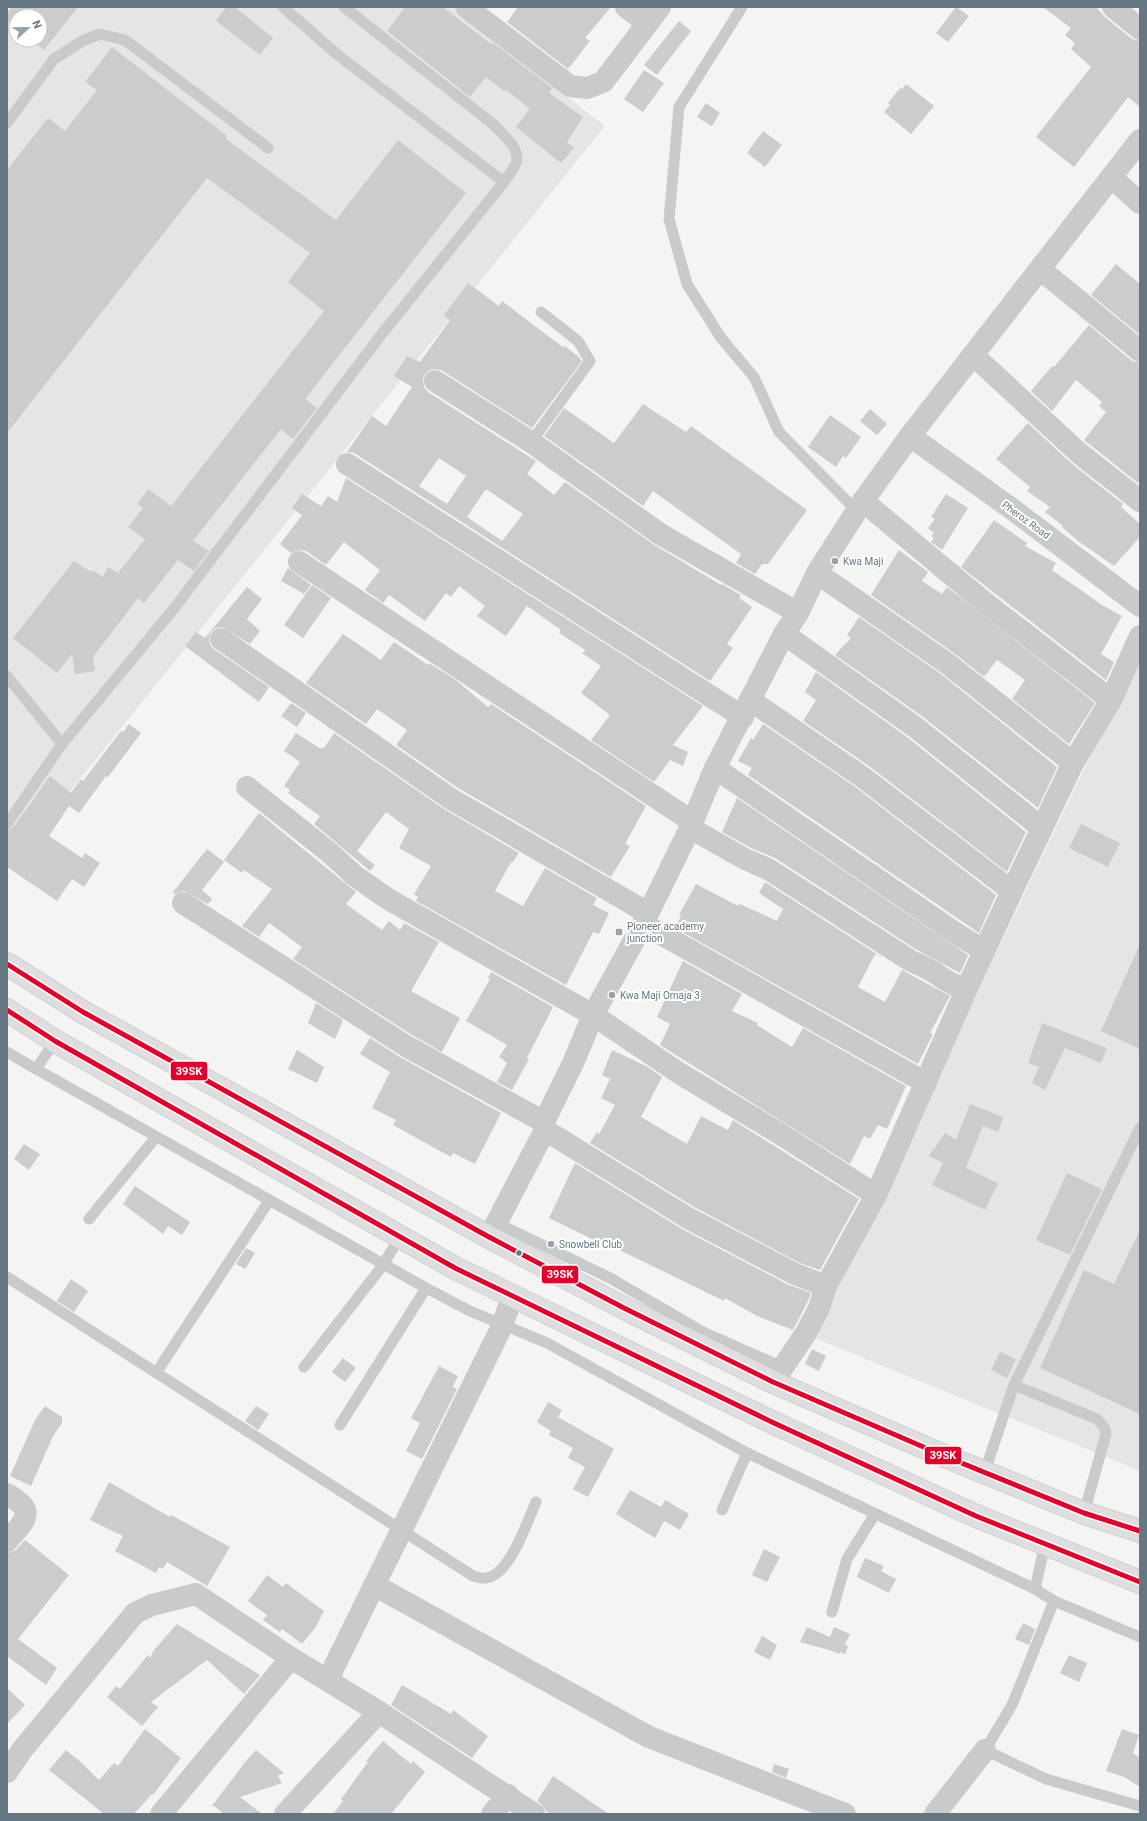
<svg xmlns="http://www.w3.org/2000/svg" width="1147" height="1821" font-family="Roboto,sans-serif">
<rect width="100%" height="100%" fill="#f4f4f2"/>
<!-- built -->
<g fill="#e4e6e5" fill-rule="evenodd">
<path d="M 7,7 L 450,7 L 605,126 L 7,870 ZM 16,16 L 40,16 L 40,40 L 16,40 Z"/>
<path d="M 1133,667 L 1140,668 L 1140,1471 L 812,1337 Z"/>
</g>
<!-- building -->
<g fill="#cbcdcd" fill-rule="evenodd">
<path d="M 12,7 L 78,7 L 44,50 L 31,40 L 40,40 L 40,16 L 16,16 L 16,28 L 7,21 L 7,14 Z"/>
<path d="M 226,7 L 235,7 L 273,38 L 260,55 L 216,21 Z"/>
<path d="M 405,7 L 443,7 L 491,44 L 492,42 L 552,88 L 549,93 L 583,117 L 567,142 L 574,148 L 561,163 L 516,127 L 530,109 L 506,90 L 505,92 L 486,77 L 470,97 L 387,31 Z"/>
<path d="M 518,7 L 611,7 L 585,38 L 590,41 L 568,69 L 507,22 Z"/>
<path d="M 956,7 L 969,16 L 948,42 L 936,33 Z"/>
<path d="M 1043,7 L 1096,7 L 1105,17 L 1132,39 L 1140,41 L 1140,107 L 1128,97 L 1074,167 L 1036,137 L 1091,67 L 1071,49 L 1075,43 L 1065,35 L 1071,28 Z"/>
<path d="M 679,21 L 691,31 L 657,75 L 644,65 Z"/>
<path d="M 112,47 L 227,136 L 226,139 L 336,220 L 398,140 L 466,193 L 305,399 L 317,408 L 310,417 L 293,439 L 281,429 L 193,541 L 209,551 L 194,571 L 178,560 L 144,603 L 138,598 L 93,657 L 95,671 L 75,674 L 72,654 L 57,673 L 13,638 L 74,561 L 91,572 L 92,570 L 103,577 L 108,567 L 118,573 L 145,539 L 128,527 L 143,508 L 137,504 L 148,489 L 171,506 L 324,311 L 288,282 L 310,253 L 207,178 L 7,433 L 7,170 L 48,118 L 65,131 L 97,90 L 85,82 Z"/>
<path d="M 644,70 L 664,83 L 643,112 L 624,99 Z"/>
<path d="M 906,84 L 934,106 L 911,134 L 884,112 L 890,105 L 888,103 L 900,88 L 902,89 Z"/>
<path d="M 706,103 L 720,113 L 712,126 L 697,117 Z"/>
<path d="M 763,131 L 782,145 L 765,167 L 747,153 Z"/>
<path d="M 1116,264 L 1140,284 L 1140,335 L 1091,295 Z"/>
<path d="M 468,283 L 499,306 L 502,301 L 564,348 L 565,346 L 579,357 L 582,361 L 532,428 L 441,370 L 436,369 L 430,370 L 425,374 L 423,380 L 424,387 L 428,392 L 536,461 L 527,474 L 554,495 L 565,482 L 653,544 L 721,585 L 722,584 L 741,595 L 739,598 L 752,607 L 727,644 L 733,648 L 710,681 L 354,453 L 347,452 L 372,416 L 386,426 L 412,387 L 394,376 L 407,356 L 420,362 L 450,320 L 444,315 ZM 439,458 L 466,476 L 447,504 L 419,486 ZM 486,489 L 523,514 L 502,541 L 467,517 Z"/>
<path d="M 1089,325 L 1132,361 L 1140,363 L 1140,480 L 1138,483 L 1084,440 L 1106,412 L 1099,406 L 1102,402 L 1076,380 L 1052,411 L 1031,391 L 1052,366 L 1054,367 Z"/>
<path d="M 643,404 L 686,432 L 691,426 L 807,510 L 768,564 L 762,564 L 755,574 L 736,563 L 741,554 L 653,491 L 643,506 L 544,436 L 564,408 L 614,443 Z"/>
<path d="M 870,409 L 887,424 L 877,435 L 860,421 Z"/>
<path d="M 830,415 L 861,437 L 846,458 L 843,456 L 836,467 L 808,447 Z"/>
<path d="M 1028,423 L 1071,463 L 1123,504 L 1121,507 L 1140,524 L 1140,537 L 1114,566 L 1078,541 L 1062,527 L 1063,526 L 1045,512 L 1050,507 L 1027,491 L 1030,487 L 996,459 Z"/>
<path d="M 346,478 L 703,706 L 673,745 L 688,752 L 683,766 L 670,760 L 654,782 L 591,740 L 610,715 L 581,693 L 601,666 L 582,653 L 585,650 L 559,633 L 561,630 L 527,606 L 506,636 L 477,616 L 485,606 L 459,586 L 451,597 L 446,593 L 425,621 L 389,595 L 383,603 L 365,590 L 380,570 L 344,542 L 326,565 L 306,551 L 299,550 L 291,553 L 280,544 L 302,515 L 292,508 L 302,494 L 321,506 L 328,496 L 337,502 Z"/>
<path d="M 946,494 L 968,508 L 942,550 L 931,542 L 934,538 L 931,536 L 934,533 L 928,528 L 935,519 L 931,517 Z"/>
<path d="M 994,520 L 1027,543 L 1025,546 L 1056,563 L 1052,570 L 1102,605 L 1122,616 L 1101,654 L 1114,662 L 1106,680 L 961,567 Z"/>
<path d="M 899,550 L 928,572 L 922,581 L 942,594 L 947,587 L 1095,703 L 1069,744 L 1012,699 L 1025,680 L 997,660 L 984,677 L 955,654 L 871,595 Z"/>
<path d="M 288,568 L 311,585 L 304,594 L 281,581 Z"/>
<path d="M 312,585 L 331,598 L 303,638 L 284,625 Z"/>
<path d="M 247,587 L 262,599 L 247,619 L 260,631 L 250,644 L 222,627 L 216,628 L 211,632 L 209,638 L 210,645 L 214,649 L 269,687 L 259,702 L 185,646 L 196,632 L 205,638 Z"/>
<path d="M 859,617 L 941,674 L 1057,767 L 1038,808 L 923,717 L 835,655 L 851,638 L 847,635 Z"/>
<path d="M 343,634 L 381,660 L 394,642 L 428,665 L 429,663 L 456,680 L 488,707 L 491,704 L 646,806 L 625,844 L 630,846 L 611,877 L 458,788 L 396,745 L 407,730 L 377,709 L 366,724 L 306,683 Z"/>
<path d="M 816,672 L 907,737 L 1026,832 L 1007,872 L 869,766 L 803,721 L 816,700 L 805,692 Z"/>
<path d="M 291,703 L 306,713 L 297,727 L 281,716 Z"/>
<path d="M 129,724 L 141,733 L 108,777 L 106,776 L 79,813 L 69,806 L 49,836 L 82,858 L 85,853 L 100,863 L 84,887 L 72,879 L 57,901 L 7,867 L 7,831 L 13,828 L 50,776 L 71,793 L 81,779 L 83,781 L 121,731 L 123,732 Z"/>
<path d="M 763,724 L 854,786 L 996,895 L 979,933 L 748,775 L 752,768 L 738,761 L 751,738 L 753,740 Z"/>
<path d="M 296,733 L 321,749 L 322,747 L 324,748 L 334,733 L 444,809 L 519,853 L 512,863 L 511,862 L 495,891 L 523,906 L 545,868 L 597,898 L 593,905 L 609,913 L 599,934 L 593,932 L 566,985 L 416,901 L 418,897 L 414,894 L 431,866 L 399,848 L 409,829 L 386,812 L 357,851 L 375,865 L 370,871 L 314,824 L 320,816 L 288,793 L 290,790 L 284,786 L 300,762 L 284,751 Z"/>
<path d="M 737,798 L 968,955 L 960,973 L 917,950 L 775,858 L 751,848 L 722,832 Z"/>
<path d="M 259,813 L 356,892 L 346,904 L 382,930 L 389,921 L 400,930 L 404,923 L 439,942 L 411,991 L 460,1018 L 442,1052 L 412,1035 L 293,959 L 302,947 L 269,923 L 259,937 L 242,926 L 272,889 L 244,870 L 242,873 L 224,860 Z"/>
<path d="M 1081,824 L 1120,843 L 1108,867 L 1069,848 Z"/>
<path d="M 207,849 L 224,862 L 202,890 L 212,899 L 208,904 L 184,891 L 175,894 L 173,892 Z"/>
<path d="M 765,882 L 883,958 L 875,954 L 858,987 L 885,1002 L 902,970 L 950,996 L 930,1033 L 933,1034 L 918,1064 L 675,928 L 681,916 L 679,915 L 696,884 L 738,906 L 740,904 L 777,921 L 783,909 L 759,893 Z"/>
<path d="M 1140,944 L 1140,1049 L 1101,1031 Z"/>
<path d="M 683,961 L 742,994 L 732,1011 L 758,1023 L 757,1025 L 792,1047 L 803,1028 L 906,1086 L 887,1129 L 878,1125 L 870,1139 L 864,1136 L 850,1164 L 660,1045 L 670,1024 L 657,1017 Z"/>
<path d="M 491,972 L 553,1007 L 527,1058 L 529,1059 L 512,1090 L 497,1082 L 507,1063 L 499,1057 L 507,1045 L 466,1021 L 490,979 L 488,978 Z"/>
<path d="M 316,1003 L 343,1020 L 335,1039 L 308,1023 Z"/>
<path d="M 1042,1023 L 1107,1048 L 1101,1063 L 1065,1048 L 1045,1090 L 1032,1083 L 1039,1067 L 1028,1063 Z"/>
<path d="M 370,1038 L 400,1057 L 501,1113 L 475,1164 L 453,1153 L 451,1157 L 393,1125 L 396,1120 L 372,1108 L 390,1072 L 360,1054 Z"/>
<path d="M 297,1050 L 324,1067 L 317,1083 L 288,1069 Z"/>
<path d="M 612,1050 L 648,1067 L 662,1077 L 641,1117 L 687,1144 L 701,1116 L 728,1130 L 733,1120 L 859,1199 L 820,1270 L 800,1263 L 694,1207 L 590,1143 L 597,1132 L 599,1134 L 615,1105 L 601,1098 L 610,1079 L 602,1075 Z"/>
<path d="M 970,1104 L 1003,1117 L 998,1132 L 983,1126 L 966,1168 L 998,1183 L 985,1210 L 932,1185 L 943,1163 L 929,1156 L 945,1133 L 956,1140 Z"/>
<path d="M 24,1144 L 40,1154 L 29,1170 L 14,1159 Z"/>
<path d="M 575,1163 L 682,1229 L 789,1285 L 811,1293 L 807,1303 L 793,1330 L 757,1316 L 725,1298 L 724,1301 L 601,1241 L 600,1243 L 549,1218 Z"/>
<path d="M 1067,1173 L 1102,1189 L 1070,1255 L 1036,1240 Z"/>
<path d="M 135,1186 L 190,1222 L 182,1235 L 168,1226 L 163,1234 L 123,1204 Z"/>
<path d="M 1140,1230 L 1140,1414 L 1040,1368 L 1084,1270 L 1114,1284 Z"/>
<path d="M 246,1248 L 255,1253 L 245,1269 L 236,1264 Z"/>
<path d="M 71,1279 L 88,1291 L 74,1312 L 57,1301 Z"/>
<path d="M 812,1349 L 826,1356 L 819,1371 L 805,1364 Z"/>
<path d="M 1000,1352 L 1016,1359 L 1007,1378 L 991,1370 Z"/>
<path d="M 343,1358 L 356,1368 L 345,1382 L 332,1372 Z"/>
<path d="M 439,1366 L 458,1376 L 453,1387 L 457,1389 L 422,1459 L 406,1451 L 420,1423 L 411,1418 Z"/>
<path d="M 548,1402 L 562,1410 L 558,1417 L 614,1449 L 588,1497 L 573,1489 L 585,1467 L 568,1458 L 573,1448 L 549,1435 L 551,1431 L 537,1422 Z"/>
<path d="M 45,1406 L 62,1417 L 62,1423 L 53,1436 L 31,1486 L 10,1476 L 35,1420 Z"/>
<path d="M 256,1406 L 269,1414 L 258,1430 L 245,1421 Z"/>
<path d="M 109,1482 L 170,1517 L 171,1515 L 230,1547 L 207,1586 L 167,1562 L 163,1569 L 159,1567 L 156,1573 L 115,1551 L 123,1536 L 90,1520 Z"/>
<path d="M 630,1490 L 661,1507 L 665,1500 L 689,1514 L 680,1530 L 664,1521 L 655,1538 L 616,1514 Z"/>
<path d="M 25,1540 L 69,1575 L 18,1639 L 57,1668 L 46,1685 L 7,1656 L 7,1553 L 16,1550 Z"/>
<path d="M 764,1549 L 780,1557 L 767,1582 L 752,1575 Z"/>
<path d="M 865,1558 L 884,1566 L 881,1571 L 896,1579 L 889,1593 L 857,1577 Z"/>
<path d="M 267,1575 L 283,1587 L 286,1583 L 324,1611 L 315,1628 L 302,1644 L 282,1629 L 280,1632 L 263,1620 L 267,1615 L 248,1601 Z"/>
<path d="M 1023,1623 L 1035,1629 L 1029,1645 L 1015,1639 Z"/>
<path d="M 177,1624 L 260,1675 L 244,1694 L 207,1660 L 151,1702 L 158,1707 L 142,1726 L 107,1697 L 116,1686 L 120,1689 L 148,1655 L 150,1658 L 154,1650 Z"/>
<path d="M 807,1627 L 830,1637 L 834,1627 L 850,1634 L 845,1644 L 848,1646 L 845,1654 L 840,1652 L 839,1654 L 829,1650 L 800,1642 Z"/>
<path d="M 762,1636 L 777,1645 L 770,1660 L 754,1652 Z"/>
<path d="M 1069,1655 L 1087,1663 L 1079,1682 L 1060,1673 Z"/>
<path d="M 402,1685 L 451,1714 L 453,1710 L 488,1736 L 472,1758 L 391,1705 Z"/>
<path d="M 7,1688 L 25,1705 L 7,1724 Z"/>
<path d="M 145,1729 L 181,1758 L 153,1795 L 152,1794 L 134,1814 L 104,1814 L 49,1770 L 66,1750 L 82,1763 L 99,1780 L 114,1763 L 118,1766 Z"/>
<path d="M 1122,1729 L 1139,1735 L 1133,1753 L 1140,1758 L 1140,1787 L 1124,1777 L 1106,1771 Z"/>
<path d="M 383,1741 L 411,1764 L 413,1761 L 425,1772 L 391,1814 L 333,1814 L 343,1801 L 341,1799 L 368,1762 L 366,1761 Z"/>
<path d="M 256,1750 L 284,1773 L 278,1776 L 282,1783 L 240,1797 L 262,1814 L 224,1814 L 214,1806 L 211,1807 L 246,1761 Z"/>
<path d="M 774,1764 L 789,1769 L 786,1778 L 772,1772 Z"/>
<path d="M 553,1776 L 584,1797 L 609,1814 L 550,1814 L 546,1811 L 541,1804 L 537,1801 Z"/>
</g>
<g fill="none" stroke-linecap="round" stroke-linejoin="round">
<defs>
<g id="highway">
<path d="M 7,964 L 83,1012 L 489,1237 L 624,1308 L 773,1382 L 942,1455 L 1084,1513 L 1140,1531"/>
<path d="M 7,1010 L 55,1041 L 455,1268 L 774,1423 L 976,1516 L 1140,1582"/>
</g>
</defs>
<!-- highway casing -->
<use href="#highway" stroke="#d0d1d1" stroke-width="24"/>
<!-- lane -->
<g stroke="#c9caca" stroke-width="11">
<path d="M 344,7 L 493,124 C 502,134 521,148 516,163 C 514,169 508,176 504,182"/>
<path d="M 742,7 L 679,107 L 669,219 L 687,284 L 721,338 L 754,377 L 779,432 L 858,512"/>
<path d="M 7,123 L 54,59 L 82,41 L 100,34 L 125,40 L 268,148"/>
<path d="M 531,442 L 590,361 L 578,341 L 541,312"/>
<path d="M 7,676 L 62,744"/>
<path d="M 7,824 L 62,744 L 176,606 L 381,335 L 504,182 L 339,56 L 283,7"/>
<path d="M 7,1052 L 36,1069 L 55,1041"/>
<path d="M 36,1069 L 426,1288"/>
<path d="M 89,1219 L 156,1137"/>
<path d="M 497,1223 L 610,1278 L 703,1332 L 782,1367"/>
<path d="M 7,1277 L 473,1576 C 477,1577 482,1579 486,1578 C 510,1575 527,1522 536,1502"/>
<path d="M 304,1367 L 383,1265 L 399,1238"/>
<path d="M 156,1373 L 269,1201"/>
<path d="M 340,1425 L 426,1288 L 470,1311 L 547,1343 L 747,1453 L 1035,1589"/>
<path d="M 985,1471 L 1014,1385"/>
<path d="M 722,1510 L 747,1453"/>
<path d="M 1084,1513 L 1106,1434 L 1104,1427 L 1097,1419 L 1014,1385 L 1140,1128"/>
<path d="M 1045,1544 L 1035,1589 L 1054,1601 L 1140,1637"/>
<path d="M 1054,1601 L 1012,1705 L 985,1750 L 1046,1779 L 1140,1806"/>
<path d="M 832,1612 L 847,1559 L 875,1514"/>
</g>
<!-- street -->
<g stroke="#c9caca" stroke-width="22">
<path d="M 466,7 L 570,86 L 587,88 L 603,82 L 660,7"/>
<path d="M 626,7 L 647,23"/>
<path d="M 1113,7 L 1140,29"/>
<path d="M 1111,177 L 1140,203"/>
<path d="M 1040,269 L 1140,351"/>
<path d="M 973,355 L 1079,453 L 1140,501"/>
<path d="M 435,381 L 531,442 L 660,534 L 798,613"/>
<path d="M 910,436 L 1012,509 L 1140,606"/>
<path d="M 347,464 L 743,717"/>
<path d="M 863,501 L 984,602 L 1111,700"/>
<path d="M 299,562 L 693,822"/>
<path d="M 817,573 L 948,664 L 1073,763"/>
<path d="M 784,634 L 915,727 L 1042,828"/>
<path d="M 221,639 L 451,799 L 648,913"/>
<path d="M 750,700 L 861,776 L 1012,891"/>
<path d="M 715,768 L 960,936 L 984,950"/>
<path d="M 247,787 L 330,853 L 355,876 L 388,899 L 593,1015 L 679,1073 L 777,1132 L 876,1195"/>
<path d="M 690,828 L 745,859 L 768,869 L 911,961 C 918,964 925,967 932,971 C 944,979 952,986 967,988"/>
<path d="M 183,903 L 406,1046 L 544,1122"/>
<path d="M 643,924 L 926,1083"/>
<path d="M 545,1130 L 688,1218 L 795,1274 L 826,1286"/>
<path d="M 489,1237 L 545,1130 L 544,1122 L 574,1061 L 593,1015 L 643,924 L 690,828 L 715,768 L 784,634 L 798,613 L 817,573 L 863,501 L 910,436 L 1140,140"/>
<path d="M 773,1382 L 806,1333 L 819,1308 L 826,1286 L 876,1195 L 967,988 L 1012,891 L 1073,763 L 1111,700 L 1140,636"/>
<path d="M 7,1494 C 38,1512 25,1520 7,1541"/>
<path d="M 374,1585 L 649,1737 L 845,1814"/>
<path d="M 329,1681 L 333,1669 L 503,1324 L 512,1296"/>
<path d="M 7,1772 L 22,1750 L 135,1613 L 152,1605 L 196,1594 L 291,1658 L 379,1712 L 534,1814"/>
<path d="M 161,1814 L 291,1658"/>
<path d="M 285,1814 L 379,1712"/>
<path d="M 492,1814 L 508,1795"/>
<path d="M 935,1814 L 985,1750"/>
</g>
<!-- highway -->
<use href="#highway" stroke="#dedede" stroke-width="22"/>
<defs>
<g id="bus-1">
<path d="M 7,964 L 83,1012 L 489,1237 L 624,1308 L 773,1382 L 942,1455 L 1084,1513 L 1140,1531"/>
<path d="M 7,1010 L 55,1041 L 455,1268 L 774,1423 L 976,1516 L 1140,1582"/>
</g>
</defs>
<!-- bus-1 casing -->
<use href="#bus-1" stroke="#fff" stroke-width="8"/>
<!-- bus-1 -->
<use href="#bus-1" stroke="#e4002b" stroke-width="5"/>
</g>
<!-- markers -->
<g fill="#96a3aa" stroke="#fff" stroke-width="1.5">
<circle cx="835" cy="561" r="4"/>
<rect x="615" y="928" width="8" height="8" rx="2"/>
<circle cx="612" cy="995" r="4"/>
<circle cx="551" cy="1244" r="4"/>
</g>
<circle fill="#647783" stroke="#fff" stroke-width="1.5" cx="519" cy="1253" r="3.5"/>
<g text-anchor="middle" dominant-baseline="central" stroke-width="4" stroke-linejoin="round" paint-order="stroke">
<!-- street labels -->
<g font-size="10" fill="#647783" stroke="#fff">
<text transform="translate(1026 520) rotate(36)">Pheroz Road</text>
</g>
<!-- poi labels -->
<g font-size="10" fill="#647783" stroke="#fff" text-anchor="start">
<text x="843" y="561">Kwa Maji</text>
<text x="627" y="926">Pioneer academy<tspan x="627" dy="12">junction</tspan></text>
<text x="620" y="995">Kwa Maji Omaja 3</text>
<text x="559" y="1244">Snowbell Club</text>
</g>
</g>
<g stroke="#fff" stroke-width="1.5">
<rect x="170" y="1061" width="38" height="20" rx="4" fill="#e4002b"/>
<rect x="541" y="1265" width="38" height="19" rx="4" fill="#e4002b"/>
<rect x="924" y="1446" width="38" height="19" rx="4" fill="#e4002b"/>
</g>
<g font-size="11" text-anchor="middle" font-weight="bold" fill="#fff">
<text x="189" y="1075">39SK</text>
<text x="560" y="1278">39SK</text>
<text x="943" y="1459">39SK</text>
</g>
<!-- border -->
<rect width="1147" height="1821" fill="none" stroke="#647783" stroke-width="16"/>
<!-- north arrow -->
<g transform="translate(28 28) rotate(68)"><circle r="19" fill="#ffffff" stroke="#c1c9cd"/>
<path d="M0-3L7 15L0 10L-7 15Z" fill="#96a3aa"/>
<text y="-6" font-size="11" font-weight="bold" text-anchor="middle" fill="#647783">N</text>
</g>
</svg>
